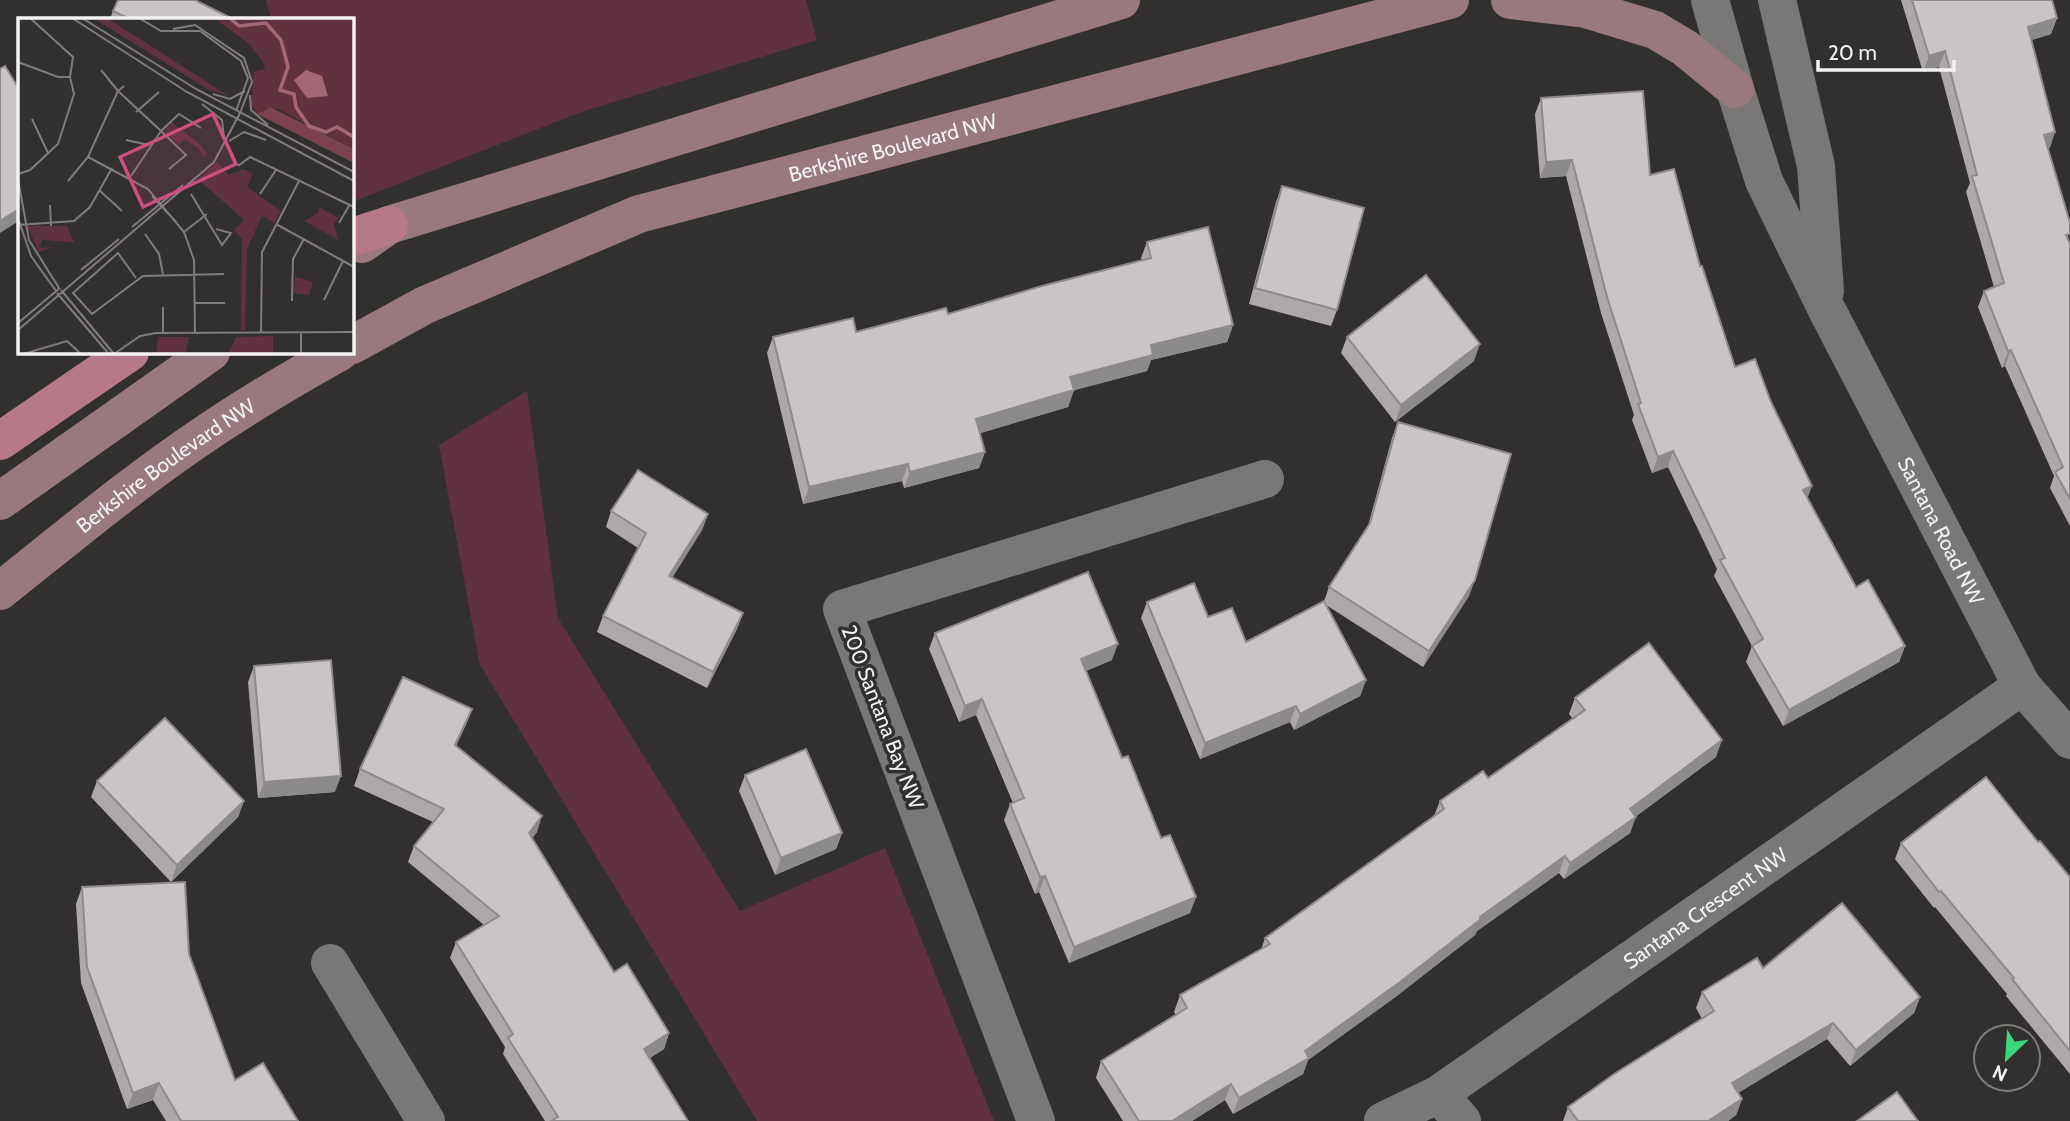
<svg xmlns="http://www.w3.org/2000/svg" width="2070" height="1121" font-family="Cabin,sans-serif">
<rect width="100%" height="100%" fill="#322f2f"/>
<!-- green -->
<g fill="#60313e">
<path d="M 266,0 L 806,0 L 817,40 L 581,112 L 352,202 L 352,19 L 271,19 Z"/>
<path d="M 527,391 L 558,618 L 740,911 L 885,848 L 994,1121 L 757,1121 L 480,665 L 439,445 Z"/>
</g>
<g fill="none" stroke-linecap="round" stroke-linejoin="round">
<!-- minor -->
<g stroke="#7a7777" stroke-width="38">
<path id="s1" d="M 1710,0 L 1735,89 L 1764,181 L 1827,310 L 2022,686 L 2070,740"/>
<path d="M 1777,0 L 1816,166 L 1825,291"/>
<path d="M 330,963 L 426,1121"/>
<path d="M 1439,1094 L 1462,1121"/>
<path d="M 1036,1121 L 842,609 L 1265,479"/>
<path id="s2" d="M 1383,1121 L 1439,1094 L 2022,686"/>
</g>
<!-- secondary -->
<g stroke="#997880" stroke-width="38">
<path d="M 1510,0 L 1586,9 L 1655,30 L 1685,48 L 1735,89"/>
<path d="M 362,244 L 389,225 L 1121,0"/>
<path id="s3" d="M 352,345 L 425,305 L 639,214 L 1450,0"/>
<path d="M 0,501 L 211,352"/>
<path id="s4" d="M 0,591 C 68,537 136,480 208,432 C 251,403 295,377 340,352"/>
</g>
<!-- primary -->
<g stroke="#b7798a" stroke-width="38">
<path d="M 352,237 L 389,225"/>
<path d="M 0,441 L 130,352"/>
</g>
</g>
<!-- wall -->
<g fill="#ada9aa">
<path d="M 1901,0 L 2052,0 L 2057,18 L 2051,34 L 2031,40 L 2055,132 L 2048,148 L 2070,244 L 2070,526 L 2050,488 L 2054,476 L 2005,366 L 2002,368 L 1978,307 L 1984,291 L 1994,287 L 1966,192 L 1970,183 L 1939,67 L 1923,72 Z"/>
<path d="M 113,11 L 233,19 L 110,19 Z"/>
<path d="M 1541,98 L 1650,175 L 1700,266 L 1735,367 L 1856,587 L 1905,646 L 1899,662 L 1783,726 L 1746,662 L 1752,646 L 1714,576 L 1717,569 L 1668,467 L 1652,473 L 1632,420 L 1634,415 L 1601,313 L 1566,176 L 1540,178 L 1535,114 Z"/>
<path d="M 1282,186 L 1337,310 L 1331,326 L 1249,304 L 1276,202 Z"/>
<path d="M 1147,242 L 1233,325 L 1227,342 L 1151,360 L 1147,371 L 1074,390 L 1068,407 L 980,433 L 985,452 L 979,468 L 904,488 L 902,481 L 803,504 L 767,353 L 773,337 L 856,332 L 948,314 L 1142,260 L 1141,258 Z"/>
<path d="M 1347,337 L 1474,361 L 1395,422 L 1341,353 Z"/>
<path d="M 1398,422 L 1469,596 L 1423,667 L 1326,605 L 1366,680 L 1360,696 L 1294,730 L 1290,722 L 1200,759 L 1141,618 L 1147,602 L 1208,617 L 1246,642 L 1324,601 L 1329,587 L 1368,526 L 1392,438 Z"/>
<path d="M 611,511 L 708,514 L 702,530 L 672,578 L 743,613 L 737,629 L 707,688 L 597,632 L 603,616 L 638,548 L 606,527 Z"/>
<path d="M 935,633 L 1112,660 L 1086,671 L 1122,758 L 1161,838 L 1196,897 L 1190,913 L 1069,963 L 1039,892 L 1035,894 L 1004,820 L 1010,804 L 1013,803 L 976,715 L 959,722 L 929,649 Z"/>
<path d="M 254,666 L 335,792 L 258,798 L 248,682 Z"/>
<path d="M 1575,698 L 1716,757 L 1635,817 L 1630,833 L 1564,879 L 1559,873 L 1477,931 L 1475,935 L 1394,998 L 1308,1060 L 1303,1074 L 1233,1114 L 1225,1100 L 1192,1121 L 1123,1121 L 1096,1078 L 1101,1061 L 1176,1015 L 1174,1012 L 1180,995 L 1261,950 L 1265,938 L 1434,816 L 1440,801 L 1488,778 L 1573,719 L 1569,714 Z"/>
<path d="M 472,709 L 456,746 L 537,832 L 532,838 L 614,972 L 669,1033 L 664,1049 L 650,1058 L 688,1121 L 545,1121 L 503,1054 L 505,1047 L 450,958 L 456,942 L 484,925 L 408,862 L 414,846 L 433,822 L 354,786 L 360,769 Z"/>
<path d="M 745,775 L 842,833 L 836,849 L 775,875 L 739,791 Z"/>
<path d="M 97,781 L 244,801 L 238,817 L 171,882 L 91,797 Z"/>
<path d="M 2038,842 L 2070,877 L 2070,1074 L 2006,996 L 2007,994 L 1935,907 L 1934,908 L 1895,859 L 1901,843 Z"/>
<path d="M 82,887 L 189,954 L 235,1080 L 298,1121 L 166,1121 L 153,1100 L 127,1109 L 81,983 L 76,904 Z"/>
<path d="M 1763,968 L 1920,997 L 1914,1013 L 1850,1066 L 1827,1039 L 1738,1093 L 1742,1099 L 1736,1115 L 1728,1121 L 1563,1121 L 1568,1107 L 1702,1019 L 1696,1008 L 1702,992 Z"/>
</g>
<!-- shaded-wall -->
<g fill="#8d8a8b">
<path d="M 2057,18 L 2051,34 L 2022,43 L 2028,27 Z"/>
<path d="M 1945,51 L 1939,67 L 1923,72 L 1929,56 Z"/>
<path d="M 2055,132 L 2050,148 L 2039,151 L 2044,135 Z"/>
<path d="M 1572,160 L 1566,176 L 1540,178 L 1546,162 Z"/>
<path d="M 19,209 L 19,221 L 0,233 L 0,221 Z"/>
<path d="M 1233,325 L 1227,342 L 1151,360 L 1147,371 L 1064,393 L 1070,377 L 1151,345 Z"/>
<path d="M 1480,344 L 1474,361 L 1395,422 L 1401,405 Z"/>
<path d="M 2011,350 L 2005,366 L 2002,368 L 2008,351 Z"/>
<path d="M 1074,390 L 1068,407 L 971,436 L 976,419 Z"/>
<path d="M 1673,451 L 1668,467 L 1652,473 L 1658,457 Z"/>
<path d="M 985,452 L 979,468 L 904,488 L 910,472 Z"/>
<path d="M 908,464 L 902,481 L 803,504 L 809,487 Z"/>
<path d="M 1812,486 L 1806,502 L 1803,490 Z"/>
<path d="M 708,514 L 702,530 L 663,592 L 669,576 Z"/>
<path d="M 1475,580 L 1469,596 L 1423,667 L 1429,651 Z"/>
<path d="M 743,613 L 737,629 L 707,688 L 713,672 Z"/>
<path d="M 1118,644 L 1112,660 L 1075,675 L 1081,659 Z"/>
<path d="M 1905,646 L 1899,662 L 1783,726 L 1789,710 Z"/>
<path d="M 1366,680 L 1360,696 L 1294,730 L 1300,714 Z"/>
<path d="M 982,699 L 976,715 L 959,722 L 965,706 Z"/>
<path d="M 1296,706 L 1290,722 L 1200,759 L 1205,743 Z"/>
<path d="M 472,709 L 466,725 L 449,761 L 455,745 Z"/>
<path d="M 1722,740 L 1716,757 L 1624,825 L 1630,809 Z"/>
<path d="M 341,776 L 335,792 L 258,798 L 264,782 Z"/>
<path d="M 244,801 L 238,817 L 171,882 L 177,865 Z"/>
<path d="M 542,816 L 537,832 L 523,849 L 529,833 Z"/>
<path d="M 1636,817 L 1630,833 L 1564,879 L 1570,863 Z"/>
<path d="M 842,833 L 836,849 L 775,875 L 781,858 Z"/>
<path d="M 1565,856 L 1559,873 L 1477,931 L 1475,935 L 1394,998 L 1308,1060 L 1303,1074 L 1233,1114 L 1239,1098 L 1305,1051 L 1480,917 Z"/>
<path d="M 1045,876 L 1039,892 L 1035,894 L 1040,877 Z"/>
<path d="M 1196,897 L 1190,913 L 1069,963 L 1074,947 Z"/>
<path d="M 1920,997 L 1914,1013 L 1850,1066 L 1856,1050 Z"/>
<path d="M 1833,1023 L 1827,1039 L 1726,1100 L 1732,1083 Z"/>
<path d="M 669,1033 L 664,1049 L 638,1065 L 644,1049 Z"/>
<path d="M 159,1083 L 153,1100 L 127,1109 L 133,1093 Z"/>
<path d="M 1231,1084 L 1225,1100 L 1192,1121 L 1172,1121 Z"/>
<path d="M 1742,1099 L 1736,1115 L 1728,1121 L 1708,1121 Z"/>
</g>
<!-- building -->
<g fill="#c9c5c6" stroke="#8d8a8b" stroke-width="2">
<path d="M 118,0 L 195,0 L 233,19 L 130,19 L 113,11 Z"/>
<path d="M 1912,0 L 2052,0 L 2057,18 L 2028,27 L 2055,132 L 2044,135 L 2070,223 L 2070,234 L 2066,235 L 2070,244 L 2070,499 L 2055,472 L 2063,467 L 2011,350 L 2008,351 L 1984,291 L 2004,283 L 1972,176 L 1977,175 L 1945,51 L 1929,56 Z"/>
<path d="M 5,66 L 19,89 L 19,209 L 0,221 L 0,69 Z"/>
<path d="M 1643,91 L 1650,175 L 1674,169 L 1700,266 L 1702,266 L 1735,367 L 1755,359 L 1771,402 L 1812,486 L 1803,490 L 1856,587 L 1868,580 L 1905,646 L 1789,710 L 1752,646 L 1763,639 L 1720,560 L 1725,558 L 1673,451 L 1658,457 L 1638,404 L 1641,403 L 1607,297 L 1572,160 L 1546,162 L 1541,98 Z"/>
<path d="M 1282,186 L 1364,208 L 1337,310 L 1255,288 Z"/>
<path d="M 1208,227 L 1233,325 L 1151,345 L 1153,355 L 1070,377 L 1074,390 L 976,419 L 985,452 L 910,472 L 908,464 L 809,487 L 773,337 L 853,318 L 856,332 L 946,308 L 948,314 L 1042,286 L 1151,258 L 1147,242 Z"/>
<path d="M 1426,275 L 1480,344 L 1401,405 L 1347,337 Z"/>
<path d="M 1398,422 L 1511,454 L 1475,580 L 1429,651 L 1329,587 L 1370,523 Z"/>
<path d="M 638,470 L 708,514 L 669,576 L 743,613 L 713,672 L 603,616 L 646,533 L 611,511 Z"/>
<path d="M 1088,572 L 1118,644 L 1081,659 L 1122,758 L 1128,756 L 1161,838 L 1170,835 L 1196,897 L 1074,947 L 1045,876 L 1040,877 L 1010,804 L 1024,798 L 982,699 L 965,706 L 935,633 Z"/>
<path d="M 1194,583 L 1208,617 L 1232,608 L 1246,642 L 1324,601 L 1366,680 L 1300,714 L 1296,706 L 1205,743 L 1147,602 Z"/>
<path d="M 1649,643 L 1722,740 L 1630,809 L 1636,817 L 1570,863 L 1565,856 L 1480,917 L 1481,919 L 1400,982 L 1305,1051 L 1309,1058 L 1239,1098 L 1231,1084 L 1172,1121 L 1139,1121 L 1101,1061 L 1187,1008 L 1180,995 L 1270,944 L 1265,938 L 1444,809 L 1440,801 L 1483,771 L 1488,778 L 1585,710 L 1575,698 Z"/>
<path d="M 331,660 L 341,776 L 264,782 L 254,666 Z"/>
<path d="M 403,677 L 472,709 L 455,745 L 542,816 L 529,833 L 614,972 L 627,964 L 669,1033 L 644,1049 L 688,1121 L 551,1121 L 558,1117 L 508,1038 L 513,1034 L 456,942 L 499,916 L 414,846 L 444,809 L 360,769 Z"/>
<path d="M 165,718 L 244,801 L 177,865 L 97,781 Z"/>
<path d="M 806,749 L 842,833 L 781,858 L 745,775 Z"/>
<path d="M 1986,777 L 2038,842 L 2040,841 L 2070,877 L 2070,1051 L 2012,979 L 2014,978 L 1941,891 L 1939,892 L 1901,843 Z"/>
<path d="M 185,882 L 189,954 L 235,1080 L 263,1063 L 298,1121 L 181,1121 L 159,1083 L 133,1093 L 87,967 L 82,887 Z"/>
<path d="M 1842,903 L 1920,997 L 1856,1050 L 1833,1023 L 1732,1083 L 1742,1099 L 1708,1121 L 1578,1121 L 1568,1107 L 1614,1074 L 1714,1011 L 1702,992 L 1757,958 L 1763,968 Z"/>
<path d="M 1897,1092 L 1918,1121 L 1857,1121 Z"/>
</g>
<g text-anchor="middle" dominant-baseline="central" stroke-width="7" stroke-linejoin="round" paint-order="stroke">
<!-- street labels -->
<g font-size="21" fill="#f4f2f3" stroke="#322f2f">
<text stroke="none"><textPath href="#s3" startOffset="578">Berkshire Boulevard NW</textPath></text>
<text stroke="none"><textPath href="#s4" startOffset="208">Berkshire Boulevard NW</textPath></text>
<text stroke="none"><textPath href="#s1" startOffset="581">Santana Road NW</textPath></text>
<text transform="translate(883 717) rotate(69)">200 Santana Bay NW</text>
<text stroke="none"><textPath href="#s2" startOffset="387">Santana Crescent NW</textPath></text>
</g>
</g>
<!-- overview -->
<g transform="translate(18 18)">
<rect width="336" height="336" fill="#322f2f"/>
<path d="M 75,0 L 89,0 L 211,78 L 191,72 ZM 196,0 L 336,0 L 336,131 L 260,91 L 248,90 L 239,96 L 233,87 L 236,54 L 247,51 L 245,44 L 231,26 ZM 153,104 L 183,127 L 189,136 L 186,140 L 180,130 L 166,121 L 161,127 L 146,113 ZM 199,144 L 211,157 L 225,151 L 235,156 L 229,169 L 263,193 L 256,205 L 244,198 L 229,231 L 227,312 L 223,312 L 224,221 L 216,212 L 226,202 L 181,162 ZM 301,189 L 321,200 L 316,205 L 320,222 L 286,203 L 300,195 ZM 9,208 L 49,208 L 56,224 L 24,222 L 22,230 L 34,229 L 21,234 ZM 277,259 L 295,264 L 291,277 L 276,275 ZM 255,318 L 255,336 L 210,336 L 218,319 ZM 140,319 L 171,319 L 168,336 L 138,336 Z" fill="#60313e"/>
<path d="M 252,89 L 336,131 L 336,145 L 239,96 Z" fill="#7d4252"/>
<path d="M 288,52 L 304,58 L 310,78 L 289,80 L 276,62 Z" fill="#a56676"/>
<path fill="none" stroke="#a56676" stroke-width="3.5" d="M 212,0 L 221,8 L 248,5 L 263,22 L 270,49 L 262,72 L 276,76 L 278,89 L 291,108 L 308,114 L 319,109 L 336,119"/>
<path fill="none" stroke="#807d7d" stroke-width="2" d="M 54,0 L 169,74 L 336,163M 64,0 L 178,71 L 336,154M 121,0 L 143,13 L 182,13 L 223,43 L 230,60 L 218,93M 155,11 L 177,7 L 226,40 L 234,64 L 222,95M 0,44 L 40,59 L 52,59M 83,52 L 100,73 L 106,68M 195,76 L 212,81 L 227,73M 232,77 L 233,92 L 250,107M 184,86 L 204,102 L 206,120M 118,94 L 141,74M 14,101 L 30,135M 108,122 L 131,127M 211,123 L 226,114 L 248,122M 70,139 L 130,171 L 166,214 L 176,242 L 177,315M 220,148 L 232,139 L 336,189M 151,151 L 168,137 L 143,113 L 161,96 L 183,110M 0,156 L 12,152 L 40,126 L 56,76 L 52,59 L 55,39 L 12,0M 0,161 L 11,222 L 41,270M 50,163 L 70,139 L 100,73 L 143,113 L 113,158M 82,173 L 104,193M 173,176 L 204,227 L 213,215 L 198,211M 242,176 L 258,152M 134,178 L 159,205M 32,187 L 33,208M 0,200 L 13,238 L 38,273M 321,205 L 332,186M 258,206 L 336,249M 0,207 L 56,203 L 72,189 L 94,150M 114,209 L 165,167M 166,214 L 189,196M 127,216 L 141,236 L 145,256M 63,252 L 101,221M 118,260 L 100,235 L 55,275 L 74,296 L 125,258 L 206,256M 43,272 L 96,336M 39,275 L 91,336M 306,282 L 325,243M 274,283 L 275,241 L 286,221M 177,285 L 207,285M 145,289 L 145,315M 0,305 L 42,270M 0,312 L 196,144 L 222,95M 243,314 L 244,234 L 281,163M 283,314 L 283,336M 5,336 L 49,323 L 63,336M 96,336 L 122,318 L 138,315 L 336,314"/>
<path fill="#ce4e81" fill-opacity="0.15" stroke="#ce4e81" stroke-width="3.5" d="M 195,96 L 218,146 L 125,189 L 102,139 Z"/>
<rect width="336" height="336" fill="none" stroke="#f4f2f3" stroke-width="3.5"/>
</g>
<!-- north arrow -->
<g transform="translate(2007 1058) rotate(205)"><circle r="33" fill="#322f2f" stroke="#807d7d" stroke-width="2"/>
<path d="M0-5L12 26L0 18L-12 26Z" fill="#3bd77e"/>
<text y="-10" font-size="19" font-weight="bold" text-anchor="middle" fill="#f4f2f3">N</text>
</g>
<!-- scale -->
<path d="M1818 60v10h136v-10" fill="none" stroke="#f4f2f3" stroke-width="3.5"/>
<text x="1828" y="60" font-size="21" fill="#f4f2f3" stroke="#322f2f" stroke-width="5" paint-order="stroke">20 m</text>
</svg>
